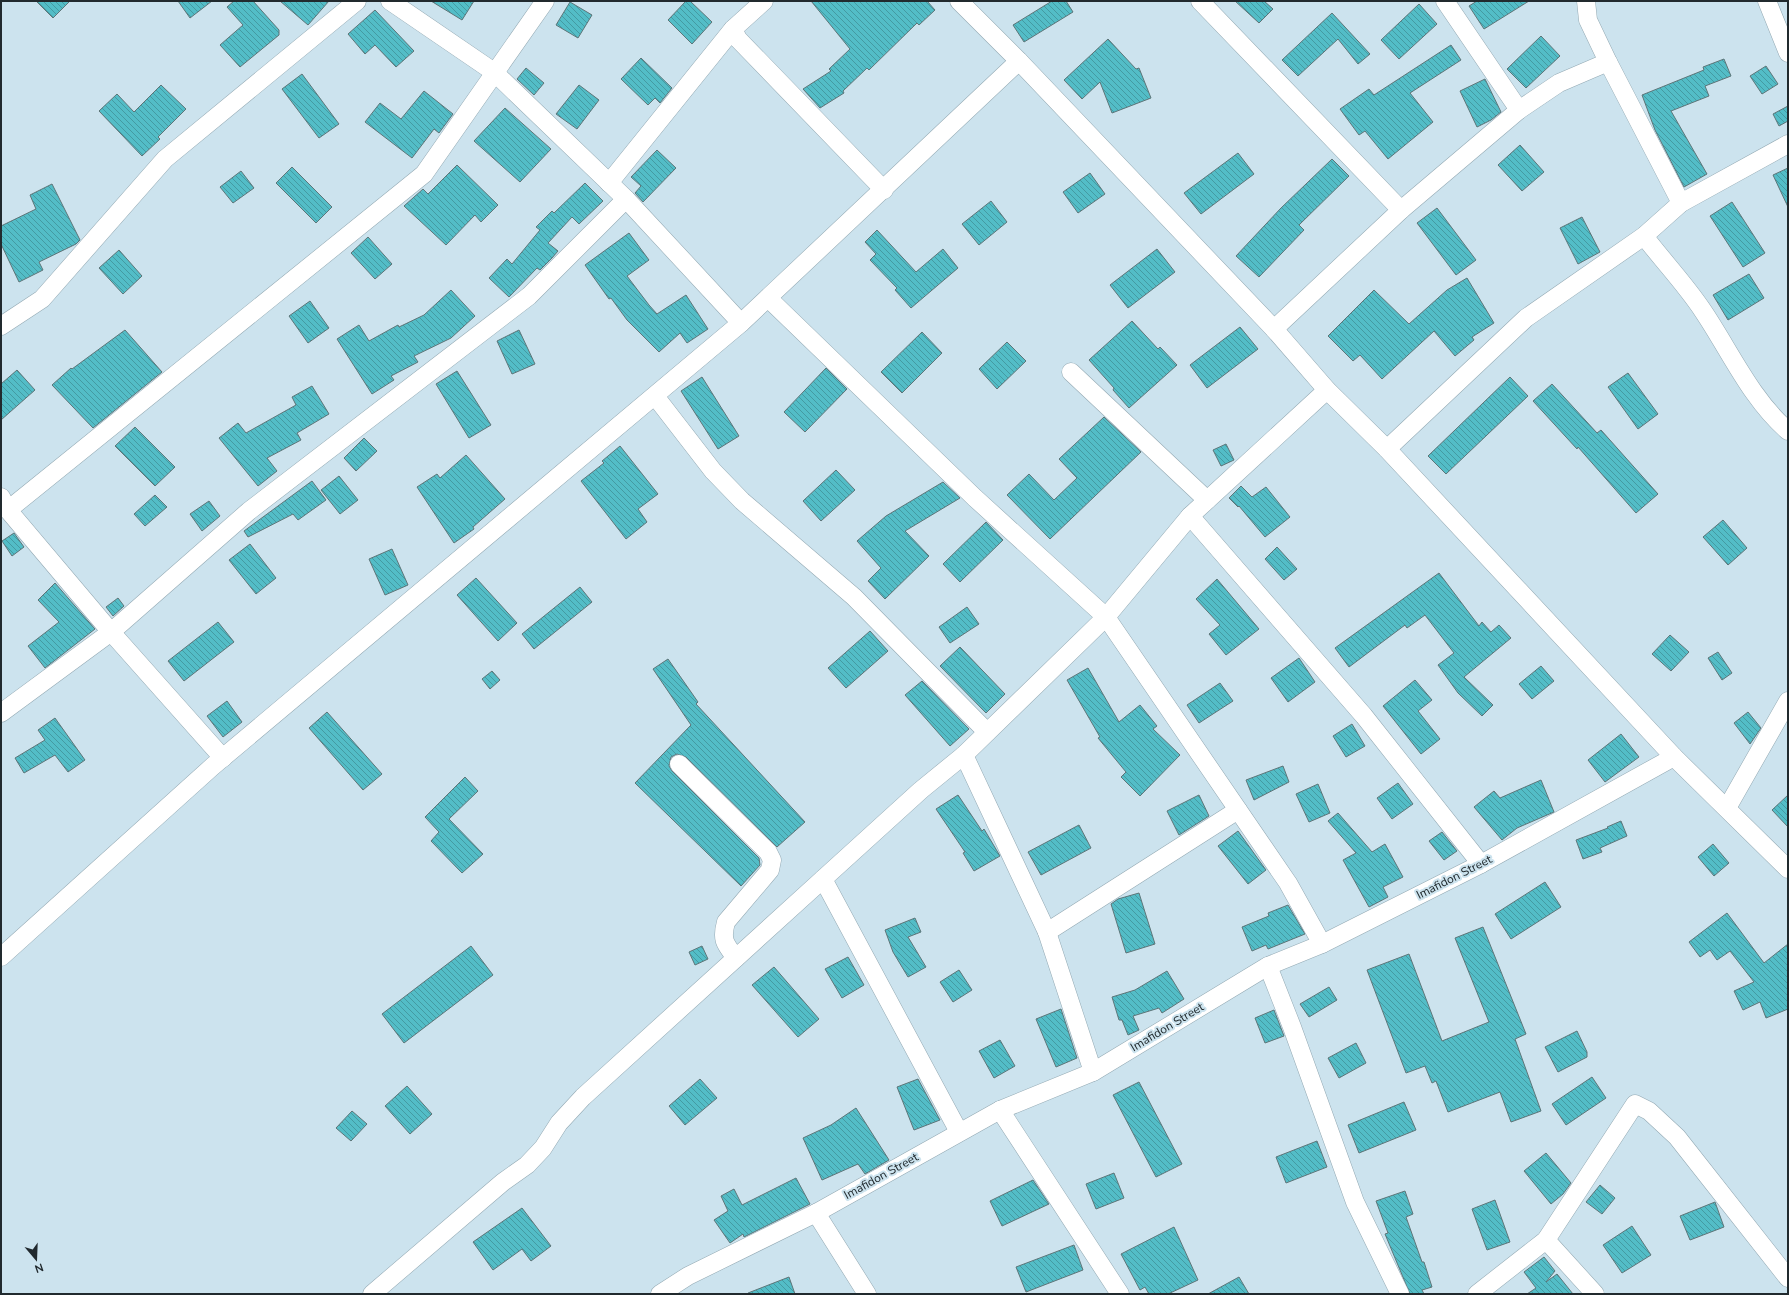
<svg xmlns="http://www.w3.org/2000/svg" width="1789" height="1295" font-family="'Nunito Sans',sans-serif">
<defs>
<pattern id="building-back-hatch" width="6" height="6" patternUnits="userSpaceOnUse"><rect width="6" height="6" fill="#53bdc7"/><path d="M-1 5l2 2M0 0l6 6M5-1l2 2" fill="none" stroke="#449aa2"/></pattern>
</defs>
<rect width="100%" height="100%" fill="#cce3ee"/>
<!-- building -->
<g fill="url(#building-back-hatch)" stroke="#5d7578">
<path d="M 36,1 L 70,1 L 53,18 Z"/>
<path d="M 178,1 L 212,1 L 190,18 Z"/>
<path d="M 234,1 L 253,1 L 279,30 L 279,35 L 240,67 L 220,45 L 243,25 L 227,7 Z"/>
<path d="M 280,1 L 329,1 L 308,25 Z"/>
<path d="M 431,1 L 474,1 L 462,20 Z"/>
<path d="M 686,1 L 690,1 L 712,22 L 692,44 L 668,20 Z"/>
<path d="M 811,1 L 927,1 L 935,10 L 919,25 L 917,23 L 869,70 L 867,68 L 843,91 L 844,93 L 820,108 L 803,89 L 831,71 L 829,69 L 850,49 Z"/>
<path d="M 1052,1 L 1066,1 L 1073,12 L 1024,42 L 1013,25 Z"/>
<path d="M 1235,1 L 1264,1 L 1273,9 L 1259,23 Z"/>
<path d="M 1477,1 L 1529,1 L 1484,29 L 1469,6 Z"/>
<path d="M 570,2 L 592,15 L 578,38 L 556,25 Z"/>
<path d="M 1419,4 L 1437,24 L 1399,59 L 1381,40 Z"/>
<path d="M 375,10 L 414,51 L 396,67 L 375,45 L 365,54 L 348,34 Z"/>
<path d="M 1332,13 L 1370,54 L 1358,64 L 1338,39 L 1298,76 L 1282,60 Z"/>
<path d="M 1541,36 L 1560,56 L 1526,88 L 1507,69 Z"/>
<path d="M 1108,39 L 1136,69 L 1139,68 L 1151,98 L 1112,113 L 1100,82 L 1082,99 L 1064,80 Z"/>
<path d="M 1451,45 L 1461,60 L 1410,93 L 1433,122 L 1388,159 L 1365,131 L 1359,135 L 1340,109 L 1369,89 L 1374,95 Z"/>
<path d="M 641,58 L 672,88 L 660,103 L 655,98 L 648,105 L 621,79 Z"/>
<path d="M 1724,59 L 1731,76 L 1705,86 L 1709,96 L 1671,111 L 1707,174 L 1684,187 L 1655,130 L 1642,95 L 1704,70 L 1703,67 Z"/>
<path d="M 1766,66 L 1778,84 L 1762,94 L 1750,76 Z"/>
<path d="M 526,68 L 544,83 L 534,95 L 517,79 Z"/>
<path d="M 302,74 L 339,124 L 319,138 L 282,89 Z"/>
<path d="M 1485,79 L 1501,112 L 1491,120 L 1477,127 L 1460,91 Z"/>
<path d="M 161,85 L 186,109 L 158,137 L 160,139 L 142,156 L 99,111 L 117,94 L 134,112 Z"/>
<path d="M 579,85 L 599,100 L 577,129 L 556,114 Z"/>
<path d="M 424,91 L 453,114 L 439,133 L 434,129 L 412,158 L 365,122 L 380,103 L 401,119 Z"/>
<path d="M 1788,106 L 1788,121 L 1779,126 L 1773,114 Z"/>
<path d="M 505,108 L 551,149 L 520,182 L 474,141 Z"/>
<path d="M 1520,145 L 1544,172 L 1522,191 L 1498,165 Z"/>
<path d="M 657,150 L 676,168 L 643,202 L 635,193 L 641,186 L 631,177 Z"/>
<path d="M 1238,153 L 1254,174 L 1201,214 L 1184,193 Z"/>
<path d="M 1332,159 L 1349,176 L 1299,225 L 1304,230 L 1259,277 L 1236,256 L 1281,208 Z"/>
<path d="M 457,165 L 498,205 L 481,222 L 475,215 L 446,245 L 404,206 L 423,189 L 428,194 Z"/>
<path d="M 292,167 L 332,207 L 316,223 L 276,183 Z"/>
<path d="M 1788,168 L 1788,207 L 1773,175 Z"/>
<path d="M 241,171 L 254,188 L 233,203 L 220,187 Z"/>
<path d="M 1090,173 L 1105,194 L 1078,213 L 1063,192 Z"/>
<path d="M 585,183 L 603,201 L 579,224 L 572,217 L 548,243 L 558,251 L 552,258 L 540,270 L 537,268 L 509,297 L 489,278 L 507,259 L 512,264 L 540,230 L 536,227 L 552,211 L 554,213 Z"/>
<path d="M 52,184 L 80,240 L 76,244 L 39,262 L 43,270 L 19,282 L 1,244 L 1,226 L 36,209 L 30,195 Z"/>
<path d="M 991,201 L 1007,222 L 979,245 L 962,224 Z"/>
<path d="M 1732,202 L 1765,253 L 1743,267 L 1710,216 Z"/>
<path d="M 1437,208 L 1476,260 L 1456,275 L 1417,223 Z"/>
<path d="M 1582,217 L 1600,252 L 1578,264 L 1560,228 Z"/>
<path d="M 877,230 L 916,272 L 943,249 L 958,268 L 911,308 L 895,290 L 897,288 L 870,260 L 876,254 L 865,242 Z"/>
<path d="M 629,233 L 649,260 L 627,276 L 649,305 L 657,314 L 686,295 L 708,329 L 687,343 L 680,333 L 659,352 L 627,320 L 611,298 L 609,299 L 585,265 Z"/>
<path d="M 368,237 L 392,264 L 375,279 L 351,253 Z"/>
<path d="M 1157,249 L 1175,272 L 1128,308 L 1110,285 Z"/>
<path d="M 119,250 L 142,276 L 123,294 L 99,268 Z"/>
<path d="M 1749,274 L 1764,298 L 1728,320 L 1713,295 Z"/>
<path d="M 1467,278 L 1494,323 L 1472,337 L 1474,340 L 1455,356 L 1434,331 L 1382,379 L 1360,355 L 1353,361 L 1328,336 L 1374,290 L 1409,324 L 1447,290 Z"/>
<path d="M 451,290 L 475,316 L 451,338 L 414,356 L 418,362 L 391,376 L 394,380 L 372,394 L 337,339 L 359,325 L 369,341 L 398,325 L 399,327 L 424,315 Z"/>
<path d="M 310,301 L 329,328 L 308,343 L 289,316 Z"/>
<path d="M 1132,321 L 1158,349 L 1160,347 L 1177,365 L 1129,408 L 1113,390 L 1114,388 L 1089,360 Z"/>
<path d="M 1240,327 L 1258,349 L 1207,388 L 1190,365 Z"/>
<path d="M 125,330 L 162,372 L 93,428 L 52,385 L 71,368 L 72,369 Z"/>
<path d="M 519,330 L 535,364 L 512,374 L 497,341 Z"/>
<path d="M 922,332 L 942,353 L 902,393 L 881,372 Z"/>
<path d="M 1007,342 L 1026,361 L 997,389 L 979,369 Z"/>
<path d="M 826,368 L 847,389 L 805,432 L 784,412 Z"/>
<path d="M 17,370 L 35,390 L 1,420 L 1,384 Z"/>
<path d="M 457,371 L 491,425 L 469,438 L 436,384 Z"/>
<path d="M 1628,373 L 1658,414 L 1638,429 L 1608,387 Z"/>
<path d="M 702,377 L 739,436 L 718,449 L 681,391 Z"/>
<path d="M 1510,377 L 1528,396 L 1446,474 L 1428,456 Z"/>
<path d="M 1552,384 L 1597,433 L 1601,430 L 1658,494 L 1636,513 L 1578,447 L 1577,449 L 1533,401 Z"/>
<path d="M 312,386 L 329,414 L 297,433 L 301,440 L 267,458 L 277,471 L 258,486 L 219,438 L 238,423 L 246,433 L 296,405 L 292,397 Z"/>
<path d="M 1104,417 L 1141,452 L 1050,539 L 1007,495 L 1029,474 L 1054,500 L 1077,478 L 1059,459 Z"/>
<path d="M 135,427 L 175,467 L 155,486 L 115,446 Z"/>
<path d="M 364,438 L 377,451 L 356,471 L 344,458 Z"/>
<path d="M 1226,444 L 1234,460 L 1221,466 L 1213,450 Z"/>
<path d="M 620,446 L 658,494 L 638,509 L 647,522 L 626,539 L 581,481 L 604,463 L 602,461 Z"/>
<path d="M 466,455 L 505,499 L 473,527 L 474,529 L 454,543 L 417,487 L 437,474 L 440,478 Z"/>
<path d="M 836,470 L 855,490 L 821,521 L 803,501 Z"/>
<path d="M 339,476 L 358,500 L 340,514 L 321,490 Z"/>
<path d="M 312,481 L 326,500 L 298,520 L 293,514 L 248,537 L 244,531 Z"/>
<path d="M 943,482 L 960,498 L 905,531 L 929,556 L 885,599 L 868,581 L 881,568 L 857,541 L 886,516 Z"/>
<path d="M 1241,486 L 1252,497 L 1266,487 L 1290,517 L 1265,537 L 1239,506 L 1238,507 L 1229,498 Z"/>
<path d="M 155,495 L 167,507 L 145,526 L 134,514 Z"/>
<path d="M 209,501 L 220,516 L 202,531 L 190,514 Z"/>
<path d="M 1723,520 L 1747,548 L 1728,565 L 1703,537 Z"/>
<path d="M 986,522 L 1003,540 L 960,582 L 943,564 Z"/>
<path d="M 14,533 L 24,547 L 12,556 L 2,541 Z"/>
<path d="M 250,544 L 276,578 L 256,594 L 229,560 Z"/>
<path d="M 1277,547 L 1297,569 L 1284,580 L 1265,559 Z"/>
<path d="M 392,549 L 408,585 L 385,595 L 369,559 Z"/>
<path d="M 1439,573 L 1479,626 L 1482,622 L 1491,632 L 1499,625 L 1511,638 L 1464,677 L 1493,705 L 1482,716 L 1458,693 L 1438,665 L 1454,653 L 1425,615 L 1407,628 L 1405,625 L 1349,667 L 1335,648 Z"/>
<path d="M 476,578 L 517,623 L 498,641 L 457,595 Z"/>
<path d="M 1217,579 L 1259,629 L 1226,655 L 1209,634 L 1220,625 L 1196,599 Z"/>
<path d="M 55,583 L 95,629 L 45,668 L 28,646 L 59,622 L 38,600 Z"/>
<path d="M 580,587 L 592,602 L 534,649 L 522,634 Z"/>
<path d="M 118,598 L 124,606 L 113,616 L 106,607 Z"/>
<path d="M 967,607 L 979,624 L 950,643 L 939,627 Z"/>
<path d="M 218,622 L 234,642 L 184,681 L 168,661 Z"/>
<path d="M 870,631 L 888,651 L 846,688 L 828,668 Z"/>
<path d="M 1670,635 L 1689,652 L 1671,671 L 1652,654 Z"/>
<path d="M 960,647 L 1005,694 L 986,713 L 940,666 Z"/>
<path d="M 1718,652 L 1732,673 L 1722,680 L 1708,658 Z"/>
<path d="M 1299,658 L 1315,682 L 1288,702 L 1271,678 Z"/>
<path d="M 668,659 L 698,702 L 696,704 L 805,822 L 777,847 L 686,757 L 677,754 L 671,757 L 669,766 L 672,771 L 759,858 L 760,865 L 741,886 L 635,783 L 691,725 L 653,669 Z"/>
<path d="M 1541,666 L 1554,681 L 1532,699 L 1519,684 Z"/>
<path d="M 1088,668 L 1119,722 L 1140,705 L 1157,726 L 1153,729 L 1180,755 L 1140,796 L 1121,777 L 1126,772 L 1098,738 L 1100,737 L 1067,680 Z"/>
<path d="M 492,671 L 500,680 L 490,689 L 482,679 Z"/>
<path d="M 1415,680 L 1432,700 L 1418,711 L 1440,739 L 1421,754 L 1383,706 Z"/>
<path d="M 922,681 L 969,729 L 950,746 L 905,695 Z"/>
<path d="M 1220,683 L 1233,701 L 1199,723 L 1187,705 Z"/>
<path d="M 227,701 L 242,722 L 223,737 L 207,716 Z"/>
<path d="M 327,712 L 382,774 L 363,790 L 309,728 Z"/>
<path d="M 1748,712 L 1761,728 L 1750,744 L 1734,723 Z"/>
<path d="M 55,718 L 85,760 L 68,772 L 55,755 L 24,773 L 15,758 L 45,740 L 38,730 Z"/>
<path d="M 1352,724 L 1365,746 L 1346,757 L 1333,736 Z"/>
<path d="M 1621,734 L 1639,757 L 1605,782 L 1588,760 Z"/>
<path d="M 1283,766 L 1289,782 L 1254,800 L 1246,780 Z"/>
<path d="M 465,777 L 478,791 L 449,819 L 483,854 L 462,873 L 431,841 L 439,832 L 425,817 Z"/>
<path d="M 1541,780 L 1554,812 L 1517,828 L 1502,840 L 1474,807 L 1494,791 L 1500,798 Z"/>
<path d="M 1398,783 L 1413,804 L 1392,819 L 1377,798 Z"/>
<path d="M 1318,784 L 1330,813 L 1309,822 L 1296,794 Z"/>
<path d="M 958,795 L 982,831 L 984,829 L 1000,856 L 974,871 L 963,853 L 965,852 L 936,809 Z"/>
<path d="M 1199,795 L 1209,816 L 1179,835 L 1167,811 Z"/>
<path d="M 1788,795 L 1788,827 L 1772,810 Z"/>
<path d="M 1338,813 L 1372,852 L 1385,844 L 1403,877 L 1383,887 L 1388,897 L 1369,907 L 1343,860 L 1356,853 L 1328,821 Z"/>
<path d="M 1621,821 L 1627,836 L 1600,848 L 1602,852 L 1583,859 L 1576,840 L 1608,828 L 1607,827 Z"/>
<path d="M 1079,825 L 1091,848 L 1041,875 L 1028,852 Z"/>
<path d="M 1238,831 L 1266,870 L 1248,884 L 1218,846 Z"/>
<path d="M 1442,832 L 1457,851 L 1444,860 L 1429,841 Z"/>
<path d="M 1713,844 L 1729,863 L 1714,876 L 1698,857 Z"/>
<path d="M 1545,882 L 1561,907 L 1511,939 L 1495,914 Z"/>
<path d="M 1139,893 L 1155,944 L 1126,953 L 1111,904 L 1118,899 Z"/>
<path d="M 1288,905 L 1305,934 L 1268,949 L 1266,945 L 1252,951 L 1242,927 L 1269,916 L 1268,913 Z"/>
<path d="M 1727,913 L 1764,963 L 1788,944 L 1788,1009 L 1766,1018 L 1760,1002 L 1743,1010 L 1734,991 L 1754,982 L 1730,951 L 1717,960 L 1710,950 L 1700,957 L 1689,942 Z"/>
<path d="M 915,918 L 921,932 L 908,937 L 926,967 L 908,977 L 893,952 L 885,930 Z"/>
<path d="M 1483,927 L 1526,1034 L 1515,1039 L 1541,1111 L 1511,1122 L 1500,1092 L 1448,1112 L 1436,1081 L 1432,1083 L 1425,1066 L 1406,1073 L 1367,970 L 1409,954 L 1442,1041 L 1489,1022 L 1455,938 Z"/>
<path d="M 471,946 L 493,975 L 404,1043 L 382,1014 Z"/>
<path d="M 702,946 L 708,959 L 695,965 L 689,952 Z"/>
<path d="M 848,957 L 864,985 L 842,998 L 825,969 Z"/>
<path d="M 774,967 L 819,1019 L 798,1037 L 752,985 Z"/>
<path d="M 959,970 L 972,990 L 953,1002 L 940,982 Z"/>
<path d="M 1167,971 L 1184,999 L 1162,1013 L 1159,1008 L 1133,1016 L 1139,1030 L 1128,1035 L 1122,1020 L 1119,1020 L 1112,997 L 1135,990 Z"/>
<path d="M 1329,987 L 1337,1000 L 1309,1017 L 1300,1004 Z"/>
<path d="M 1061,1009 L 1077,1058 L 1056,1067 L 1036,1019 Z"/>
<path d="M 1274,1010 L 1284,1036 L 1265,1043 L 1255,1018 Z"/>
<path d="M 1577,1031 L 1587,1052 L 1587,1057 L 1558,1072 L 1545,1047 Z"/>
<path d="M 1000,1040 L 1015,1066 L 994,1078 L 979,1051 Z"/>
<path d="M 1356,1043 L 1366,1063 L 1339,1078 L 1328,1058 Z"/>
<path d="M 1592,1077 L 1606,1098 L 1566,1125 L 1552,1104 Z"/>
<path d="M 700,1079 L 717,1098 L 685,1125 L 669,1106 Z"/>
<path d="M 918,1079 L 940,1120 L 914,1130 L 897,1087 Z"/>
<path d="M 1139,1082 L 1182,1164 L 1156,1177 L 1113,1095 Z"/>
<path d="M 407,1086 L 432,1114 L 410,1134 L 385,1106 Z"/>
<path d="M 1404,1102 L 1416,1130 L 1359,1153 L 1348,1125 Z"/>
<path d="M 856,1108 L 889,1160 L 865,1174 L 858,1164 L 822,1180 L 803,1138 L 831,1125 Z"/>
<path d="M 352,1111 L 367,1124 L 351,1141 L 336,1128 Z"/>
<path d="M 1317,1141 L 1327,1167 L 1286,1183 L 1276,1157 Z"/>
<path d="M 1546,1153 L 1571,1183 L 1563,1194 L 1551,1204 L 1524,1171 Z"/>
<path d="M 1114,1173 L 1124,1198 L 1096,1209 L 1086,1184 Z"/>
<path d="M 796,1178 L 810,1204 L 744,1237 L 743,1234 L 730,1243 L 714,1220 L 728,1211 L 721,1196 L 734,1189 L 742,1205 Z"/>
<path d="M 1033,1180 L 1049,1204 L 1002,1226 L 990,1201 Z"/>
<path d="M 1600,1185 L 1615,1198 L 1602,1214 L 1586,1202 Z"/>
<path d="M 1405,1191 L 1413,1214 L 1406,1217 L 1422,1262 L 1424,1262 L 1432,1287 L 1422,1290 L 1424,1294 L 1410,1294 L 1385,1234 L 1388,1233 L 1376,1201 Z"/>
<path d="M 1495,1200 L 1510,1242 L 1487,1250 L 1472,1209 Z"/>
<path d="M 1715,1202 L 1724,1227 L 1690,1240 L 1680,1216 Z"/>
<path d="M 522,1208 L 551,1246 L 531,1261 L 522,1249 L 493,1270 L 473,1242 Z"/>
<path d="M 1632,1226 L 1651,1255 L 1622,1273 L 1603,1245 Z"/>
<path d="M 1174,1227 L 1198,1280 L 1168,1294 L 1149,1294 L 1145,1287 L 1140,1290 L 1121,1254 Z"/>
<path d="M 1074,1245 L 1083,1270 L 1026,1292 L 1016,1267 Z"/>
<path d="M 1544,1257 L 1555,1271 L 1546,1282 L 1557,1274 L 1573,1294 L 1527,1294 L 1536,1288 L 1524,1272 Z"/>
<path d="M 789,1277 L 795,1294 L 748,1294 L 748,1293 Z"/>
<path d="M 1239,1277 L 1249,1294 L 1208,1294 Z"/>
</g>
<g fill="none" stroke-linecap="round" stroke-linejoin="round">
<defs>
<g id="street">
<path d="M 390,1 L 494,72 L 626,199 L 741,323"/>
<path d="M 959,1 L 1019,61 L 1274,329 L 1327,390 L 1387,449 L 1674,757 L 1788,869"/>
<path d="M 1200,1 L 1401,210"/>
<path d="M 1445,1 L 1519,110"/>
<path d="M 1586,1 L 1588,20 L 1608,62 L 1681,203"/>
<path d="M 1767,1 L 1788,53"/>
<path d="M 733,29 L 738,39 L 884,190"/>
<path d="M 609,183 L 733,29 L 764,1"/>
<path d="M 1644,236 C 1663,261 1686,285 1703,311 C 1730,351 1751,399 1788,431"/>
<path d="M 768,298 L 975,498 L 1106,617 L 1288,883 L 1322,944"/>
<path d="M 1,326 L 42,299 L 165,159 L 357,1"/>
<path d="M 1274,329 L 1401,210 L 1519,110 L 1559,83 L 1608,62"/>
<path d="M 1071,372 L 1207,500"/>
<path d="M 655,396 L 713,471 L 742,501 L 854,597 L 987,732"/>
<path d="M 1387,449 L 1526,318 L 1644,236 L 1681,203 L 1788,144"/>
<path d="M 1,497 L 8,510 L 111,632 L 223,758"/>
<path d="M 8,510 L 424,174 L 545,1"/>
<path d="M 1190,516 L 1364,716 L 1481,864"/>
<path d="M 1,713 L 111,632 L 249,511 L 529,296 L 626,199"/>
<path d="M 964,755 L 1047,932 L 1093,1072"/>
<path d="M 679,764 L 768,852 L 772,860 L 770,870 L 726,922 C 721,940 725,944 736,958"/>
<path d="M 1727,808 L 1788,701"/>
<path d="M 823,879 L 959,1132"/>
<path d="M 1047,932 L 1238,810"/>
<path d="M 1,957 L 213,766 L 741,323 L 1019,61"/>
<path d="M 1268,966 L 1292,1027 L 1355,1202 L 1400,1294"/>
<path d="M 1000,1110 L 1120,1294"/>
<path d="M 816,1213 L 867,1294"/>
<path d="M 1546,1240 L 1595,1294"/>
<path d="M 372,1294 L 503,1182 L 527,1165 L 543,1148 L 559,1123 L 583,1097 L 823,879 L 921,790 L 964,755 L 1106,617 L 1190,516 L 1327,390"/>
<path d="M 660,1294 L 688,1276 L 816,1213 L 1000,1110 L 1093,1072 L 1268,966 L 1322,944 L 1481,864 L 1674,757"/>
<path d="M 1477,1294 L 1546,1240 L 1635,1104 L 1649,1111 L 1677,1137 L 1788,1278"/>
</g>
</defs>
<!-- street casing -->
<use href="#street" stroke="#93a9b3" stroke-width="19"/>
<!-- street -->
<use href="#street" stroke="#fff" stroke-width="18"/>
</g>
<g text-anchor="middle" dominant-baseline="central" stroke-width="4" stroke-linejoin="round" paint-order="stroke">
<!-- street labels -->
<g font-size="12" fill="#212a2e" stroke="#cce3ee">
<text transform="translate(1454 877) rotate(-27)">Imafidon Street</text>
<text transform="translate(1167 1027) rotate(-31)">Imafidon Street</text>
<text transform="translate(881 1176) rotate(-29)">Imafidon Street</text>
</g>
</g>
<!-- border -->
<rect width="1789" height="1295" fill="none" stroke="#212a2e" stroke-width="4"/>
<!-- north arrow -->
<g transform="translate(36 1259) rotate(161)" stroke="#cce3ee" stroke-width="3" paint-order="stroke">
<path d="M0-3L7 15L0 10L-7 15Z" fill="#212a2e"/>
<text y="-6" font-size="11" font-weight="bold" text-anchor="middle" fill="#212a2e">N</text>
</g>
</svg>
